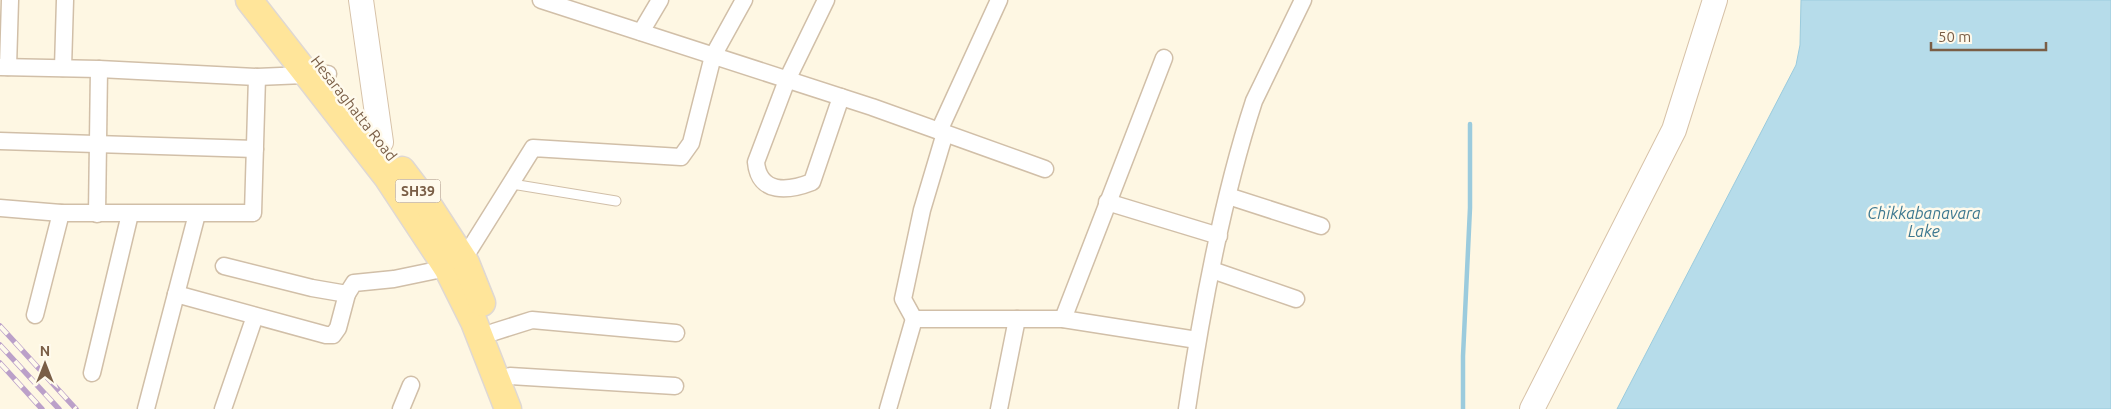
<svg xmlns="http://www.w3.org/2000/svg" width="2111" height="409" font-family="Ubuntu,sans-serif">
<rect width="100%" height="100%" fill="#fef7e3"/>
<!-- water -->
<path fill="#b6dcea" stroke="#9bcbdd" d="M 1801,0 L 2111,0 L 2111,409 L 1617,409 L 1796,65 L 1800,45 Z"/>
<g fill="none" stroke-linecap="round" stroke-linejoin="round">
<!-- stream -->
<path stroke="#9bcbdd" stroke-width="4.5" d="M 1463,409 L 1463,356 L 1470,208 L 1470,124"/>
<defs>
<path id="lane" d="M 512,184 L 616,201"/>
<g id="street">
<path d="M 541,0 L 872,107 L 1045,169"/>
<path d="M 826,0 L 787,80 L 756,162 C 759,195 789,191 812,182 L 841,97"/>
<path d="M 641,32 L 660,0"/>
<path d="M 0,67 L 99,69 L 257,77 L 328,74"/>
<path d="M 8,67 L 10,0"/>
<path d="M 63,68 L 65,0"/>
<path d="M 939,131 L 999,0"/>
<path d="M 0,141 L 255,149"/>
<path d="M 1228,196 L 1321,226"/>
<path d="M 1107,202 L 1219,236"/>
<path d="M 0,208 L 61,213 L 253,213 L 257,77"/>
<path d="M 97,214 L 99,69"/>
<path d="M 463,260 L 533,148 L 681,157 L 691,143 L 713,56 L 744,0"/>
<path d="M 224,266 L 312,288 L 347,294 L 354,283 L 394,279 L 447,268"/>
<path d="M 1212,270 L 1296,299"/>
<path d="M 176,294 L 326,335 L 333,335 L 338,328 L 347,294"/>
<path d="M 35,315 L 61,213"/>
<path d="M 914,319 L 903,299 L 922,210 L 945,133"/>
<path d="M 1063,319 L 1164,58"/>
<path d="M 494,332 L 532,320 L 676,333"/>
<path d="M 92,373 L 130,214"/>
<path d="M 510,376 L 675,386"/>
<path d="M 146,409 L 197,214"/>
<path d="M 223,409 L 255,316"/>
<path d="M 401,409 L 411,385"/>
<path d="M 888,409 L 914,319 L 1063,319 L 1197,340"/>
<path d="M 999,409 L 1017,319"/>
<path d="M 1187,409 C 1202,307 1222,199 1254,101 L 1303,0"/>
</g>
<g id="secondary">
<path d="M 361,0 L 381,142 L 368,153"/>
<path d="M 1532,409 L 1674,130 L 1715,0"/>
</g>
<g id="primary">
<path d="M 249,0 L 387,177 L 447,268 L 474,322 L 508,409"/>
<path d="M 402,170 L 427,203 L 466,263 L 482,303"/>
</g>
</defs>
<!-- lane casing -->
<use href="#lane" stroke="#d1bfa8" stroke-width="11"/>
<!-- street casing -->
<use href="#street" stroke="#d1bfa8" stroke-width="19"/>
<!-- secondary casing -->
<use href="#secondary" stroke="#d7c2a8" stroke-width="26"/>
<!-- primary casing -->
<use href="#primary" stroke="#dfd8d3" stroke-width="29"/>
<!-- lane -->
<use href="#lane" stroke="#fff" stroke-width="9"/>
<!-- street -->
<use href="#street" stroke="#fff" stroke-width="16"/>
<!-- secondary -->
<use href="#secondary" stroke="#fff" stroke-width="24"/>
<!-- primary -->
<use href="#primary" stroke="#ffe59a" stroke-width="26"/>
<defs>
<g id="rail">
<path d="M 0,326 L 76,409"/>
<path d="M 0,345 L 59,409"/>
<path d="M 0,363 L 42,409"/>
</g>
</defs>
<!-- rail casing -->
<use href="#rail" stroke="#bba0c9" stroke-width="5.5"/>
<!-- rail -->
<use href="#rail" stroke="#fffaec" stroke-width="4" stroke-dasharray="11" stroke-linecap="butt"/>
</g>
<g text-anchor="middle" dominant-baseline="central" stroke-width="5" stroke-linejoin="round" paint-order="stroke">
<!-- shield labels -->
<rect fill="#fffaec" stroke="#a28d78" stroke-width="1" x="395.5" y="179.5" width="45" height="23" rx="4"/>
<g font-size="14" font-weight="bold" fill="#7a5e46">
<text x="418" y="191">SH39</text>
</g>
<!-- street labels -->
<g font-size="15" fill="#7a5e46" stroke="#fffaec">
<text transform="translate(354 108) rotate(52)">Hesaraghatta Road</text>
</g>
<!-- water labels -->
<g font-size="16" font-style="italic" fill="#3d7890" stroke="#fffaec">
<text x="1924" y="213">Chikkabanavara<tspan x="1924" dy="18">Lake</tspan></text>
</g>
</g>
<!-- north arrow -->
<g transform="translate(45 364)" stroke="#fffaec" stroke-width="4" paint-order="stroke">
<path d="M0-4L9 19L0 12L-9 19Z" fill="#7a5e46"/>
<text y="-8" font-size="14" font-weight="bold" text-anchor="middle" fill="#7a5e46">N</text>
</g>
<!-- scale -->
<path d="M1931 42v8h115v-8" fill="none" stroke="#7a5e46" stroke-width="2.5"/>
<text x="1938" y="42" font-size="15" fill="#7a5e46" stroke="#fffaec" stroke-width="4" paint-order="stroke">50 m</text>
</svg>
